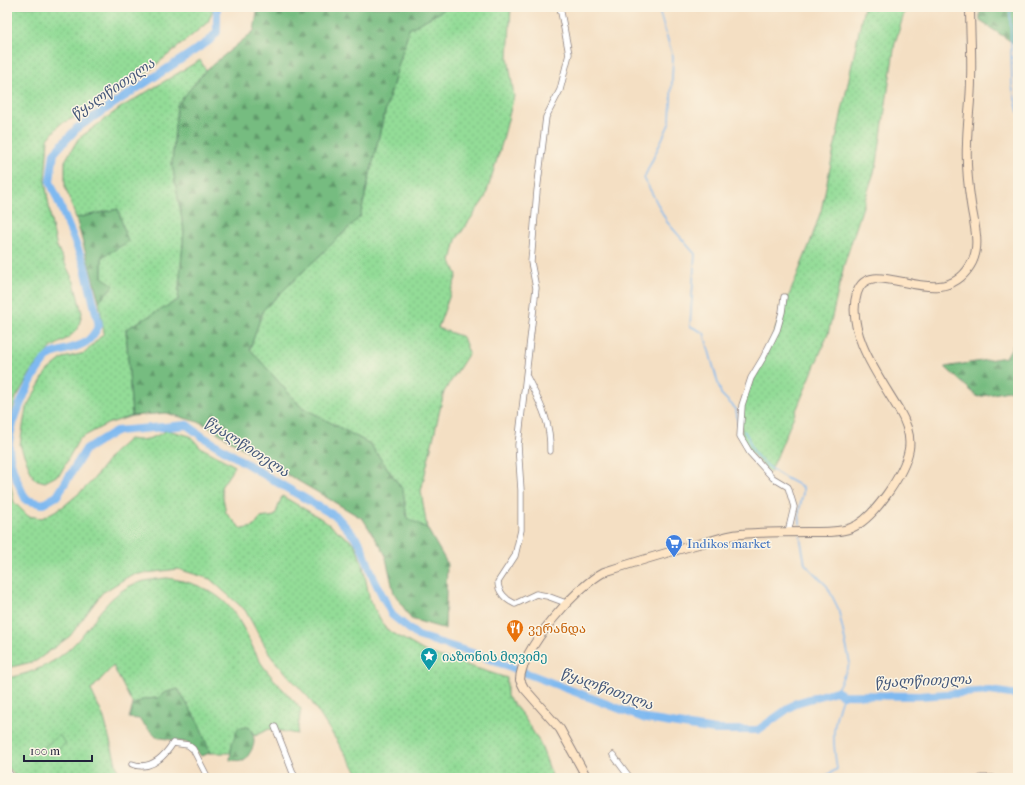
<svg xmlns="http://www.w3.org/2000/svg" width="1025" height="785" font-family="'IM FELL French Canon','Noto Serif Georgian',serif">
<defs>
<pattern id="grass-dots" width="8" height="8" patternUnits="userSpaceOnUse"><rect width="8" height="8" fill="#93dc97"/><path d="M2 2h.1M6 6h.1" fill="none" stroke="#7ebc83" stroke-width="1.8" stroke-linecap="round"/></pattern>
<pattern id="forest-firs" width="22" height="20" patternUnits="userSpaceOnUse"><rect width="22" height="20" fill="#76bc80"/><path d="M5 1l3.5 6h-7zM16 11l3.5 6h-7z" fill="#60986a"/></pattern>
</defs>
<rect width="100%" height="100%" fill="#fcf5e5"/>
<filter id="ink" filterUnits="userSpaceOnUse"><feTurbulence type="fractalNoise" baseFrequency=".025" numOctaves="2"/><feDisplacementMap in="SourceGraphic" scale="8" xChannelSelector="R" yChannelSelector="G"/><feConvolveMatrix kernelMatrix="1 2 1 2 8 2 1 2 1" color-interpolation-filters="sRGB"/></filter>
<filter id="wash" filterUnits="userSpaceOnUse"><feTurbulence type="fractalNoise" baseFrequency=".012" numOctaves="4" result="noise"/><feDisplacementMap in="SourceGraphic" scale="16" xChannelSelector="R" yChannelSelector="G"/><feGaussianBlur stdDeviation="0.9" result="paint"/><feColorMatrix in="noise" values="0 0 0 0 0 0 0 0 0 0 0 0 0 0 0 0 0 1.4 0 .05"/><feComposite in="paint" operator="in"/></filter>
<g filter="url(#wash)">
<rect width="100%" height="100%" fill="#f4dfc3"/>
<!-- grass -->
<g fill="url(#grass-dots)" stroke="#5a7f69">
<path d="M 7,7 L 214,7 L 208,22 L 173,51 L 141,77 L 89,111 L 60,124 L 48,139 L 45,180 L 52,226 L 57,247 L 74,282 L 82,313 L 78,329 L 68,338 L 52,347 L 34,367 L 16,398 L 7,429 Z"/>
<path d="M 449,7 L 511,7 L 508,57 L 514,96 L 502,143 L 485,198 L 456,240 L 451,261 L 457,275 L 438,328 L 463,337 L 469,353 L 444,392 L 421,491 L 427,528 L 406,518 L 403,490 L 370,444 L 300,406 L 250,349 L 263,310 L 360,217 L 383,119 L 409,29 Z"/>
<path d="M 864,7 L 906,7 L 895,43 L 877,163 L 844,265 L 828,334 L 770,473 L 751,453 L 742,438 L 741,406 L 769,346 L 810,243 L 821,211 Z"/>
<path d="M 200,60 L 206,70 L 177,105 L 172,164 L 184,231 L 178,300 L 126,329 L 132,416 L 107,424 L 79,439 L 60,474 L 45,482 L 34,479 L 20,445 L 26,408 L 47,371 L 63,358 L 85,353 L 104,333 L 99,301 L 114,285 L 102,278 L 102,257 L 118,209 L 76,218 L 65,186 L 65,161 L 78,139 L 120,108 Z"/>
<path d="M 167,430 L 190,436 L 200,447 L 235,466 L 221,487 L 226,513 L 242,529 L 253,527 L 260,518 L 275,516 L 282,496 L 320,518 L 355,544 L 363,566 L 370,601 L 386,629 L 426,652 L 507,678 L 507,696 L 524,717 L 540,743 L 553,778 L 361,778 L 309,698 L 272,658 L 245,610 L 210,579 L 178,569 L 131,575 L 102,593 L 70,636 L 36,661 L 7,668 L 7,466 L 14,502 L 28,516 L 42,518 L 64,506 L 83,490 L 93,480 L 113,453 L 129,439 C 144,442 154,438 167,430 Z"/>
<path d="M 167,578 C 195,582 221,592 237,617 C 246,631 252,648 261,663 C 272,679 288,694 301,709 L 297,734 L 269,729 L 255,736 L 249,727 L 232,744 L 231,753 L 210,753 L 199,724 L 178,689 L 164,693 L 158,698 L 144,699 L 133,705 L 113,666 L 91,690 L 104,718 L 119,775 L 115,778 L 16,778 L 7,765 L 7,678 C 36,673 64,659 82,635 C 96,618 107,599 126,588 C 138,581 154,579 167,578 Z"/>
</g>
<!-- forest -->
<g fill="url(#forest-firs)" stroke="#4c6f5e">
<path d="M 258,7 L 449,7 L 409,29 L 383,119 L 360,217 L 263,310 L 250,349 L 300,406 L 370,444 L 403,490 L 407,518 L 427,528 L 447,563 L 445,629 L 411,619 L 394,593 L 385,554 L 363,519 L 254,455 L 202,423 L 166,413 L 132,416 L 126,329 L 178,300 L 184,231 L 172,164 L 177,105 L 206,70 L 254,31 Z"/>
<path d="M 980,7 L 1018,7 L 1018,46 L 980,21 Z"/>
<path d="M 118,209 L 128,242 L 102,257 L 102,277 L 114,285 L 99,301 L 76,218 Z"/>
<path d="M 1018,337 L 1018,389 L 978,397 L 945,367 L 1006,357 Z"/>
<path d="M 178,689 L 199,724 L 210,753 L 201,756 L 189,743 L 156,737 L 139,719 L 129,718 L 133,705 L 144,699 L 158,698 L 164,693 Z"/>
<path d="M 249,727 C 258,741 254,748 244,761 L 230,760 L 232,744 L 238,728 Z"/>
</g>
<!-- pitch -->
<path fill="#93dc97" stroke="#5a7f69" d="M 59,735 L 66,743 L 50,756 L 43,748 Z"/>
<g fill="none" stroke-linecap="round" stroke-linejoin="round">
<!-- stream -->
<g stroke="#7fb9f0" stroke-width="1.5">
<path d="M 658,7 L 673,57 L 670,122 L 644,178 L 667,222 L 695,254 L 690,326 L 704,333 L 721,394 L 736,409 L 738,425"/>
<path d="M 1010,7 L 1012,86 L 1018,112"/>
<path d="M 744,431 C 750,438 750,447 755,454 C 767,468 786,479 803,487 L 803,493 L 799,511 L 800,524"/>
<path d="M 800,536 L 805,564 L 827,586 L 838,608 L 850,663 L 836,691"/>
<path d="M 823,778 L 837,769 C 832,737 832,725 843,695"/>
</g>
<!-- river -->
<path stroke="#7fb9f0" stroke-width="8" d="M 217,7 L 217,32 L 209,41 L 77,128 L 54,153 L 50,181 L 84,264 L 99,325 C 89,345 82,345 61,351 C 58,352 52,353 50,355 C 33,369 9,424 9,446 C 9,466 18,483 26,500 L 43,504 L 57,496 L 86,449 L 116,431 L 187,425 L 203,437 L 273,480 L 337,517 L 360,543 L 374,579 L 392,615 L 418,636 L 479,655 L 646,719 L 715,730 L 758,730 L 796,703 L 836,691 L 843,695 L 919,696 L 990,691 L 1018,695"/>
</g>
</g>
<g filter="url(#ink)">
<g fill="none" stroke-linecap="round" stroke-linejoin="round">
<defs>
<g id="street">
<path d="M 560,7 L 569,54 L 560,90 L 546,117 L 537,191 L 531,262 L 536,288 L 518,445 L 521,490 L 521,530 L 515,556 L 498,582 C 498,592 506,600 515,604 L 536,594 L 547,596 L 566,603"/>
<path d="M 784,297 L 782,312 L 777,330 L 763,358 L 751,378 L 742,405 L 740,436 L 750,453 L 773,478 L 788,487 L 794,507 L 788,532"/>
<path d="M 527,377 C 540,403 551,421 550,451"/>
<path d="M 275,727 L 295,778"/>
<path d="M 613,755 L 630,778"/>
<path d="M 132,764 C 150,771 164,757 173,743 L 188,745 L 193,749 L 208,778"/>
<path d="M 7,770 L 12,778"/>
<path d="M 981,778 L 993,778"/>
</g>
<path id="secondary" d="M 587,778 L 560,729 L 524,688 L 520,680 C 521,649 577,586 604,572 C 639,561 674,550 710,541 C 720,538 730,535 741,534 C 764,532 787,532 810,532 C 823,532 838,533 851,528 C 873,520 905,473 909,449 C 911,436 906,422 899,410 C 880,378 845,332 857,293 C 870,251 939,317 970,266 C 982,247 974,225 971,204 C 968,184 966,164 967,144 C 967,123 971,102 971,80 C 972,56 970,31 970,7"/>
</defs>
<!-- street casing -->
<use href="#street" stroke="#8b807f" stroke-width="7"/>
<!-- secondary casing -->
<use href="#secondary" stroke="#8b807f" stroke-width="10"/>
<!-- street -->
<use href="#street" stroke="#fff" stroke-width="5.5"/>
<!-- secondary -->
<use href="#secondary" stroke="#fee5c5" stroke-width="8"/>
</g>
</g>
<!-- icons -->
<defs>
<symbol id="supermarket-pin" viewBox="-11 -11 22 30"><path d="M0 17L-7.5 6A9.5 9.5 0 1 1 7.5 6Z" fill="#3f7fe0" stroke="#fcf5e5"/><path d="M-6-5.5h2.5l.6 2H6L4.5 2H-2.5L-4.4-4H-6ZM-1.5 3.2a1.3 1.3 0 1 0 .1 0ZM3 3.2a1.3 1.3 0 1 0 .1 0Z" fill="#fff"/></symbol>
<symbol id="restaurant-pin" viewBox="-11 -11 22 30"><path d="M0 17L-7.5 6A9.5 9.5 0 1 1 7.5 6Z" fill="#e8710a" stroke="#fcf5e5"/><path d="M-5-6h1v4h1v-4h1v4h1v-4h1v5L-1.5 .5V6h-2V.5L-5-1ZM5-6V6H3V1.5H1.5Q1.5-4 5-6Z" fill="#fff"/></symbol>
<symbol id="sight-pin" viewBox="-11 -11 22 30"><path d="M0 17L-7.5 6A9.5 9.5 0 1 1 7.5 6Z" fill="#0f9aa8" stroke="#fcf5e5"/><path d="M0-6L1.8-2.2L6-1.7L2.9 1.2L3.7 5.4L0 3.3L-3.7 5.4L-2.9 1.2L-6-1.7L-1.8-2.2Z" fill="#fff"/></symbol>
</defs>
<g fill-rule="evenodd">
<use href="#supermarket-pin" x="664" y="533" width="20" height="27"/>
<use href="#restaurant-pin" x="505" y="618" width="20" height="27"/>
<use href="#sight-pin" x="419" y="646" width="20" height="27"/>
</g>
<g text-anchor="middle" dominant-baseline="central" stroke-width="3" stroke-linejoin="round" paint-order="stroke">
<!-- shop labels -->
<g font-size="13" fill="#366cbe" stroke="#fcf5e5" text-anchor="start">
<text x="687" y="543">Indikos market</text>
</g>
<!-- food labels -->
<g font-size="13" fill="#c56008" stroke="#fcf5e5" text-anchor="start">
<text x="528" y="628">ვერანდა</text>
</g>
<!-- culture labels -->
<g font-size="13" fill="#0d838f" stroke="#fcf5e5" text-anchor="start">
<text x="442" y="656">იაზონის მღვიმე</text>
</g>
<!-- water labels -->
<g font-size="14" font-style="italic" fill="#43577a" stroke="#fcf5e5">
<text transform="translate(113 89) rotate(-34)">წყალწითელა</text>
<text transform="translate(247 447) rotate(33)">წყალწითელა</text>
<text transform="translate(923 681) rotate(-2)">წყალწითელა</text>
<text transform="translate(607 689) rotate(20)">წყალწითელა</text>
</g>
</g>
<!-- margin -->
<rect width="1025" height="785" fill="none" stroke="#fcf5e5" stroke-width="24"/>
<!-- scale -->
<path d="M24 755v6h68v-6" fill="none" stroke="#22223b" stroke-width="2"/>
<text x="30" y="755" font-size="12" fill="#22223b" stroke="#fcf5e5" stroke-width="3" paint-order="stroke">100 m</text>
</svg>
